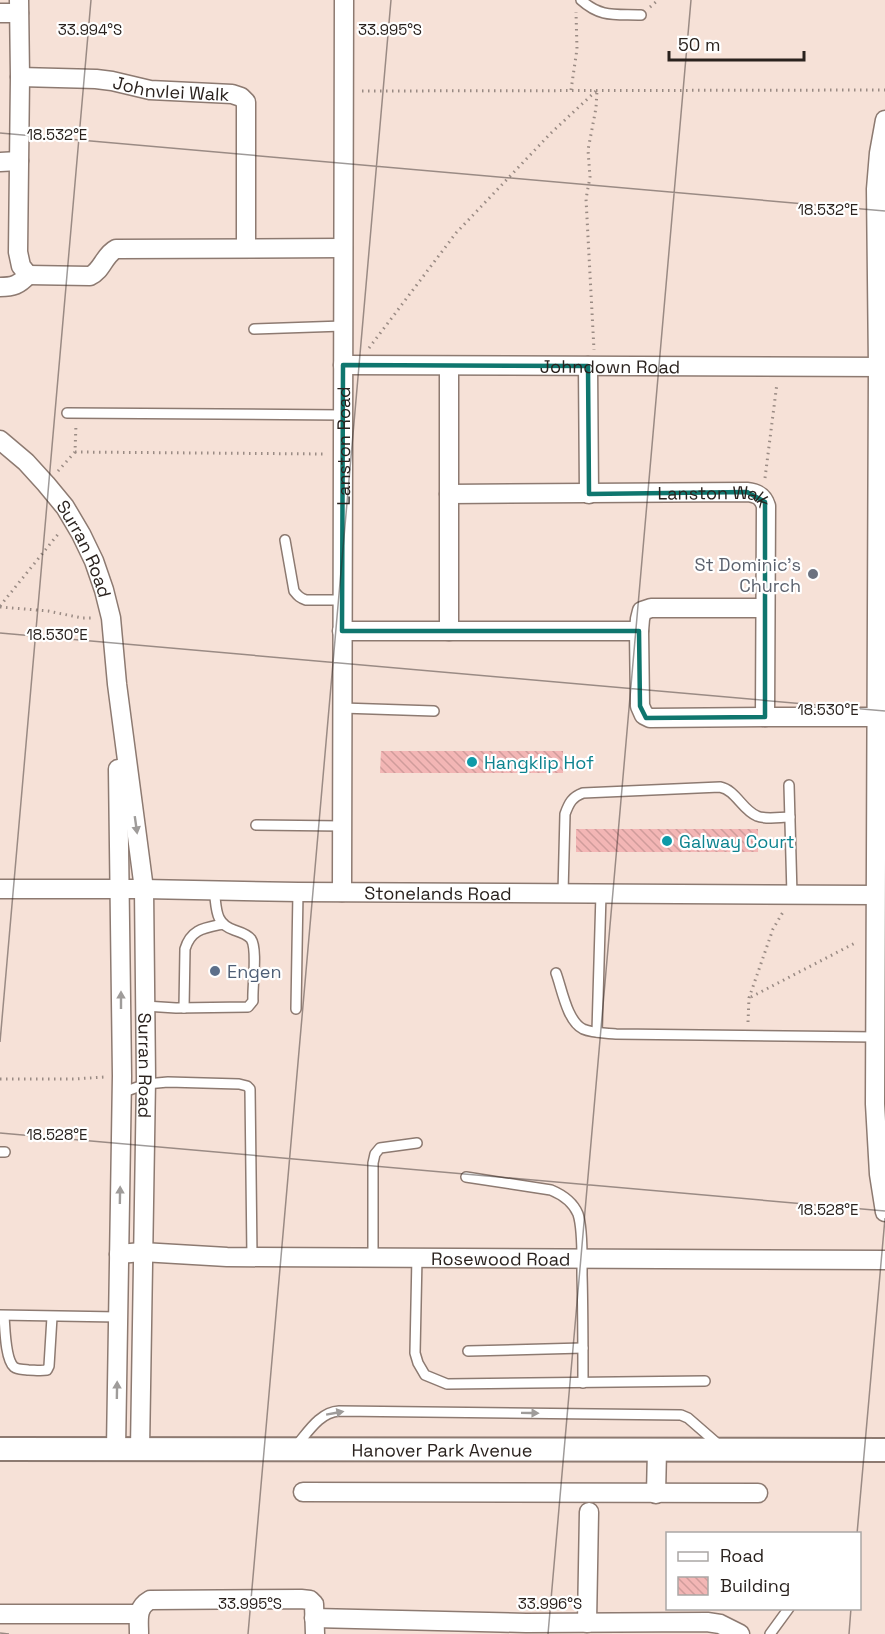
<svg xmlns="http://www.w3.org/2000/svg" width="885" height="1634" font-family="'Space Grotesk',sans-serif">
<defs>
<pattern id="building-back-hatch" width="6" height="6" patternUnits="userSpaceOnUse" patternTransform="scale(1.5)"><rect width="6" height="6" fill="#f3b6b5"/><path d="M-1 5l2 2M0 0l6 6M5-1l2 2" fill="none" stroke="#d09c9b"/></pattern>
</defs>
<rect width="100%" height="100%" fill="#f6e1d7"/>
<!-- building -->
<g fill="url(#building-back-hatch)">
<path d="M 381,751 L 563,751 L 563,773 L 380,773 Z"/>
<rect x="576" y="829" width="182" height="23"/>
</g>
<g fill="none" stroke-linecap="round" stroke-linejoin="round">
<defs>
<g id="service">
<path d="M 581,0 C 601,18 615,14 641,15"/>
<path d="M 254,329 L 343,326"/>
<path d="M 67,413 L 343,415"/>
<path d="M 285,540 L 294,591 C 298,596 300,598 306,600 L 342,600"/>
<path d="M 342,708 L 434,711"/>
<path d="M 789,785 L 792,895"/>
<path d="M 256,825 L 342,826"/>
<path d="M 563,893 L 565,814 C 569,803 572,797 583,793 L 720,787 C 736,790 742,810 757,816 C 766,820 780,817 790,817"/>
<path d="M 556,973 C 562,989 567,1021 583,1029 C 592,1033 606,1033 616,1034 L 876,1037"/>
<path d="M 145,1006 L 176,1008 L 248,1007 L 253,1001 C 252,987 258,949 251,939 C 247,934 240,932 234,930 C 214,923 217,908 214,890"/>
<path d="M 184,1008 L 185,949 C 191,929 204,928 223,924"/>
<path d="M 296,1009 L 298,892"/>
<path d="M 597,1032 L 601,894"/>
<path d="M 121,1093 L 146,1084 L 168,1082 L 239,1084 L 247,1086 L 250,1089 L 252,1257"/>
<path d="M 0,1152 L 5,1152"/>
<path d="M 466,1177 L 551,1190 C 563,1195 573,1202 578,1214 C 583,1229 582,1259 582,1275 C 583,1311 583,1347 583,1383"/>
<path d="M 373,1257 L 373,1163 L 375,1154 L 380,1148 L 417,1143"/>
<path d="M 417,1257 L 415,1353 L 418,1363 L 425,1375 L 447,1384 L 705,1381"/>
<path d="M 0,1315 L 118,1317"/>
<path d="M 4,1316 C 5,1327 5,1359 14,1367 C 18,1370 23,1369 28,1370 C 34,1370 40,1371 47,1370 L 49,1366 L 52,1317"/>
<path d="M 468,1351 L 583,1348"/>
<path d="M 296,1446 C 308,1432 320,1412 339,1411 L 681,1415 L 688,1418 L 719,1445"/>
<path d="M 770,1634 L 789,1608"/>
</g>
<g id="minor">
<path d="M 0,13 L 19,13"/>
<path id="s1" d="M 20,77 L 96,79 L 112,81 L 150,90 L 232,94 L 241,97 L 246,102 L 246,248"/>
<path d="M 885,120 L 879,153 L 876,189 L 878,367 L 875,1104 L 879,1174 L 885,1212"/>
<path d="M 0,162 L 19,161"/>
<path d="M 28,275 L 90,276 C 102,271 104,255 116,249 L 343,248"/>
<path d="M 0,287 C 13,287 19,285 28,275 L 21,266 L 18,252 L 20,77 L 19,0"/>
<path id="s2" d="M 343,365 L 885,367"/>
<path d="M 588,366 L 589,494"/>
<path id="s3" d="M 0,440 L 26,462 L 46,484 L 65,507 L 81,534 L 94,561 L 104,590 L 111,618 L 117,684 L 144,889 L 146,1079 L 140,1449"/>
<path id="s4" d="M 449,494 L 747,492 C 757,493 763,496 766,506 L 765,717"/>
<path d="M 765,608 L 651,608 L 642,611 L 640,619 L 639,631 L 640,706 L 644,715 L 650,718 L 765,717 L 876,717"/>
<path d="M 342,631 L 639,631"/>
<path d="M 449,631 L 449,366"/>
<path id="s5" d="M 0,889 L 144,889 L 298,892 L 875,895"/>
<path id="s6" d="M 342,892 L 344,0"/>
<path id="s7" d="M 119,1254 L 142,1252 L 227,1257 L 885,1260"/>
<path d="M 116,1449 L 122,1076 L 118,769"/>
<path d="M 303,1492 L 758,1493"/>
<path d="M 656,1494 L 657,1450"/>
<path d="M 0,1614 L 139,1614"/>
<path d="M 314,1618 L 526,1623 L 707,1622 L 720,1624 L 740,1634"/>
<path d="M 587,1623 L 589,1512"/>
<path d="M 139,1634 C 139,1619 136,1608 150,1600 L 301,1599 L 310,1600 L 314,1604 L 315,1634"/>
</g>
<g id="tertiary">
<path id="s8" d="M 0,1449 L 885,1450"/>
</g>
</defs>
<!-- service casing -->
<use href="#service" stroke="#8d7a71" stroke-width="12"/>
<!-- minor casing -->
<use href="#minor" stroke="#8d7a71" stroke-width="21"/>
<!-- tertiary casing -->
<use href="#tertiary" stroke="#8d7a71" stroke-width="26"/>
<!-- path -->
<g stroke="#9a8b84" stroke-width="3" stroke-dasharray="1.5 4.5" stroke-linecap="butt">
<path d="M 650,7 L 658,0"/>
<path d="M 571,90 L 577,49 L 576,12"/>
<path d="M 362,91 L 885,90"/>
<path d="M 369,348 L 456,233 L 551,133 L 597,90 L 596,108 L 588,150 L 590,177 L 586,199 L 594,350"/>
<path d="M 75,452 L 325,454"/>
<path d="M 58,471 L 75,452 L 76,424"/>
<path d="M 765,478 L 777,383"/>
<path d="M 0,606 L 59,533"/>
<path d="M 0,607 L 48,611 L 82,618 L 94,618"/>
<path d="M 751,997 L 857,942"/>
<path d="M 748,1022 L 749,998 L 773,929 L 783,912"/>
<path d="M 0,1079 L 74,1079 L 105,1077"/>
</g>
<!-- service -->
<use href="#service" stroke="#fff" stroke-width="9"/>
<!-- minor -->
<use href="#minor" stroke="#fff" stroke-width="18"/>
<!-- tertiary -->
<use href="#tertiary" stroke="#fff" stroke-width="22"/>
</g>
<!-- one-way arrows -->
<defs><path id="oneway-solid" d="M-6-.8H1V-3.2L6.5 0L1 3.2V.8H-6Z" transform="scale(1.5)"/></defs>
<g fill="#9f9c9a">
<use href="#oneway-solid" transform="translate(136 825) rotate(82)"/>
<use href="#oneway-solid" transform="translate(121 1000) rotate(-90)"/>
<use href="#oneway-solid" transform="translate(120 1195) rotate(-89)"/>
<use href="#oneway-solid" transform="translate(117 1390) rotate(-89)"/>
<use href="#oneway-solid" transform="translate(335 1413) rotate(-10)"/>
<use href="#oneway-solid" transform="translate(530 1413) rotate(1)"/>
</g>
<!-- marked area -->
<path fill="none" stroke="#0f766e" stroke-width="4.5" stroke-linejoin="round" d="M 343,365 L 588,366 L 589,494 L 747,492 L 765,502 L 765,717 L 646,718 L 640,706 L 639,631 L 342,631 Z"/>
<!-- ticks -->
<path fill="none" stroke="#2a221e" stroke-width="1.5" stroke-opacity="0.45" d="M 0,133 L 885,211M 0,633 L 885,711M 0,1042 L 91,0M 0,1133 L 885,1211M 857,1534 L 885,1218M 0,1633 L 9,1634M 248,1634 L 391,0M 548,1634 L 691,0M 849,1634 L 851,1608"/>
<!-- markers -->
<circle fill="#6b7280" stroke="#fff" stroke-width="2" cx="813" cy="574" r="6"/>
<g fill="#0f9aa8" stroke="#fff" stroke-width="2">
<circle cx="472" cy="762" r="6"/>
<circle cx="667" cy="841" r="6"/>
</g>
<circle fill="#5c6f8a" stroke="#fff" stroke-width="2" cx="215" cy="971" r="6"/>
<g text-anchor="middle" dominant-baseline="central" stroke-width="4.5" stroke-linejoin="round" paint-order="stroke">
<!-- street labels -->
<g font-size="18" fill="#2a221e" stroke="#fff">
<text stroke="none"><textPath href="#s1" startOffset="152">Johnvlei Walk</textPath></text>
<text stroke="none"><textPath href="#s2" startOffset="267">Johndown Road</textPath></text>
<text stroke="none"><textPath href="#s6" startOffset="446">Lanston Road</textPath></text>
<text stroke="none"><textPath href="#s4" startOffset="266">Lanston Walk</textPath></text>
<text stroke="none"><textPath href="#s3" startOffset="140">Surran Road</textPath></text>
<text stroke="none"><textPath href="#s5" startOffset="438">Stonelands Road</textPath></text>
<text stroke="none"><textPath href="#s3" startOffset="664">Surran Road</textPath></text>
<text stroke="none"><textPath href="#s7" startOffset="382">Rosewood Road</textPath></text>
<text stroke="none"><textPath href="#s8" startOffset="442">Hanover Park Avenue</textPath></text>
</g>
<!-- worship labels -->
<g font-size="18" fill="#5b616d" stroke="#fff" text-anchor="end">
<text x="801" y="564">St Dominic's<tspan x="801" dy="21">Church</tspan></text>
</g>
<!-- culture labels -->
<g font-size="18" fill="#0d838f" stroke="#fff" text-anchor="start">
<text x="484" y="762">Hangklip Hof</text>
<text x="679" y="841">Galway Court</text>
</g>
<!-- service labels -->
<g font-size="18" fill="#4e5e75" stroke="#fff" text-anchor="start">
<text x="227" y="971">Engen</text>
</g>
</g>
<g font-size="15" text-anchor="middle" fill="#2a221e" stroke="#fff" stroke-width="4.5" stroke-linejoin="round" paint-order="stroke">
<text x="90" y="35">33.994°S</text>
<text x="390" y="35">33.995°S</text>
<text x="57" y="140">18.532°E</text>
<text x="828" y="215">18.532°E</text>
<text x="57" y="640">18.530°E</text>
<text x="828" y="715">18.530°E</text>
<text x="57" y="1140">18.528°E</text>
<text x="828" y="1215">18.528°E</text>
<text x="250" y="1609">33.995°S</text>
<text x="550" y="1609">33.996°S</text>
</g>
<!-- legend -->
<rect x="666" y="1532" width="195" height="78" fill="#ffffff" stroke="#aaa7a5" stroke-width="1.5"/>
<rect x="678" y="1552" width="30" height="9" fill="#ffffff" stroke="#aaa7a5" stroke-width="1.5"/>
<text x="720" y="1562" font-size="18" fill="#2a221e">Road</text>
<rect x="678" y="1577" width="30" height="18" fill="url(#building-back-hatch)" stroke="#aaa7a5" stroke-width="1.5"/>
<text x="720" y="1592" font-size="18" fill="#2a221e">Building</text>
<!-- scale -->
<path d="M669 51v9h135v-9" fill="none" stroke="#2a221e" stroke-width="3"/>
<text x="678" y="51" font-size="18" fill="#2a221e" stroke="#ffffff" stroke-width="4.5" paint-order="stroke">50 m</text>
</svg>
